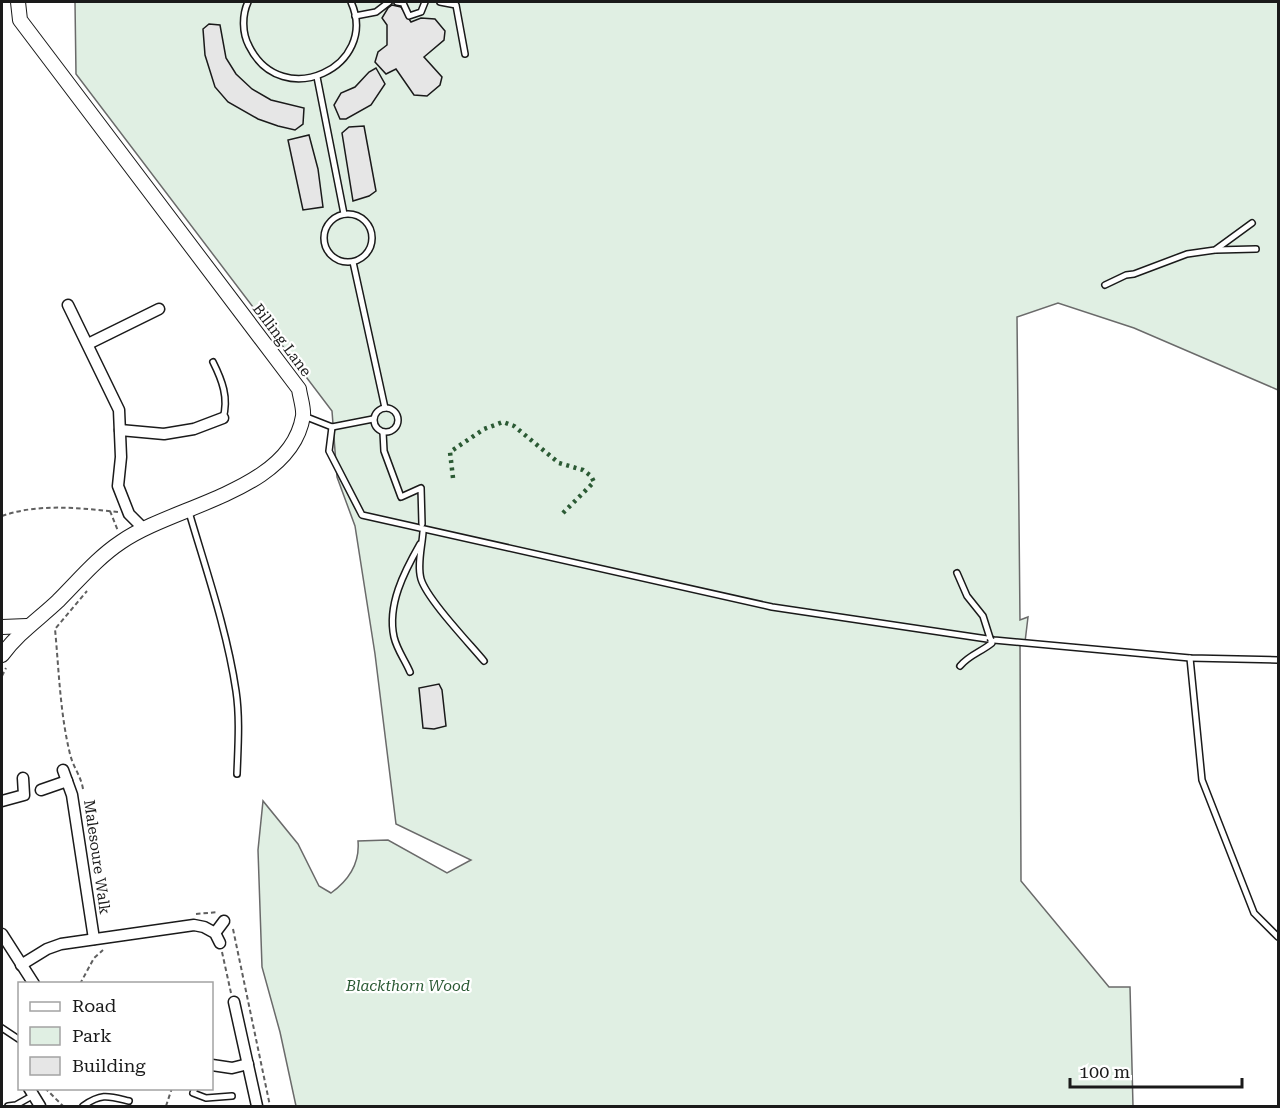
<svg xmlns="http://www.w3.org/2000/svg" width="1280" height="1108" font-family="'Roboto Serif',serif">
<rect width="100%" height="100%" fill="#fff"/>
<!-- green -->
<path fill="#e0efe3" stroke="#6a6a6a" stroke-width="1.5" d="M 75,2 L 1278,2 L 1278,390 L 1134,328 L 1058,303 L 1017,317 L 1020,620 L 1028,617 L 1025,642 L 1020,642 L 1021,881 L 1109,987 L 1130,987 L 1133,1106 L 296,1106 L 280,1032 L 262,967 L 258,850 L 263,801 L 298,844 L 319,886 L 331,893 C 349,880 360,864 358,841 L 388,840 L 447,873 L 471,860 L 396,824 L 375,654 L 355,526 L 337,477 L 332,411 L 76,74 Z"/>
<!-- building -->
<g fill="#e6e6e6" stroke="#1a1a1a" stroke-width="1.5">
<path d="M 392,5 L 401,7 L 411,22 L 421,18 L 435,19 L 445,31 L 444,40 L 424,57 L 442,77 L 440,85 L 427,96 L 414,95 L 396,69 L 386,74 L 375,62 L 378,52 L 387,45 L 387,25 L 382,18 L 388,8 Z"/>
<path d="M 209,24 L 220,25 L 226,58 L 236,74 L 252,89 L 271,100 L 304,108 L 303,124 L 295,130 L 278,126 L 258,119 L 228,102 L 215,87 L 205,55 L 203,29 Z"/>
<path d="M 376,68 L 385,84 L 371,105 L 346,119 L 340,119 L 334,105 L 341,93 L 355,87 L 369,72 Z"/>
<path d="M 364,126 L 376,191 L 369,196 L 353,201 L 342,133 L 349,127 Z"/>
<path d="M 309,135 L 318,169 L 323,207 L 303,210 L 288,140 Z"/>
<path d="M 439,684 L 442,690 L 446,726 L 434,729 L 423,728 L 419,688 Z"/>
</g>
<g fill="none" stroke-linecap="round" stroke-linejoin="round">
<defs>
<g id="service">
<path d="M 248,2 C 242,15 242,33 249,46 C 282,113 380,66 351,2"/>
<path d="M 397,2 L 403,3 L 409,16 L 421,12 L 425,2"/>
<path d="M 440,2 L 456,5 L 465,54"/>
<path d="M 355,16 L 376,12 L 389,2"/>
<path d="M 317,77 L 344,214"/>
<circle cx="348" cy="238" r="24"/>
<path d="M 1216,250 L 1256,249"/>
<path d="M 353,262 L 385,408"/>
<path d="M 1105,285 L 1126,275 L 1134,274 L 1187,254 L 1215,250 L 1252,223"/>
<path d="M 213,362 C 222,380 229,398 223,418"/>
<circle cx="386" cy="420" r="12"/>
<path d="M 304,416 L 332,427 L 373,419"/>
<path d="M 332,427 L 329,451 L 362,515 L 772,607 L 994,640 L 1190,658 L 1278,660"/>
<path d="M 383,432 L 384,451 L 401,497 L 421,488 L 422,524"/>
<path d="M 189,512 C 206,570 227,630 236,691 C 240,718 238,746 237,774"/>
<path d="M 423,532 C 422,547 417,565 421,579 C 427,599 469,643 484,661"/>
<path d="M 957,573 L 967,596 L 983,616 L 990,638"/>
<path d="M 1190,658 L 1202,780 L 1254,913 L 1278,937"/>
<path d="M 960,666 C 969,655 981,652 992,643 L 991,640"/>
<path d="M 410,672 C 405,660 397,650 394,637 C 387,605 404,572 420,544"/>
<path d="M 2,1028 L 20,1040"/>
<path d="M 195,1088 L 193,1093 L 206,1098 L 232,1096"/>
<path d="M 8,1106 L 16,1105 L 32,1096"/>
<path d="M 83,1106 C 102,1093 108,1096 129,1101"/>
</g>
<g id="minor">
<path d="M 68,305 L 119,410 L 121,457 L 118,486 L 129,514 L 144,529"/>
<path d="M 88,344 L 159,309"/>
<path d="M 120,430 L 164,434 L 194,429 L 223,418"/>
<path d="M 63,770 L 72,795 L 94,939"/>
<path d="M 41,790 L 67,781"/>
<path d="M 2,801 L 24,795 L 23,778"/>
<path d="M 215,933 L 224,921"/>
<path d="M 2,934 L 34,984"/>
<path d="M 21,965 L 47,949 L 61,944 L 194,925 L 204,927 L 215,933 L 220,943"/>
<path d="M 234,1002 L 257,1106"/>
<path d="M 212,1065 L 232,1068 L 248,1064"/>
<path d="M 29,1088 L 40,1106"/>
</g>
<g id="tertiary">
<path d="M 2,627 L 27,626"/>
<path d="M 2,655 C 18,633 39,619 58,601 C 79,580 97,558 121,542 C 174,505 291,491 303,416 C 304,408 300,397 299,389 L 20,20 L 18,2"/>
</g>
</defs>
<!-- service casing -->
<use href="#service" stroke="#1a1a1a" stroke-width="8"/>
<!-- minor casing -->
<use href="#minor" stroke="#1a1a1a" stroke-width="13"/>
<!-- tertiary casing -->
<use href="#tertiary" stroke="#1a1a1a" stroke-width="16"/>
<!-- path -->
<g stroke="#5f5f5f" stroke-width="2" stroke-dasharray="4.5 3" stroke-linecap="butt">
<path d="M 110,511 L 118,531"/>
<path d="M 2,516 C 39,503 79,508 118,512"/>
<path d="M 2,676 L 6,668"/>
<path d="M 83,789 C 81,776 73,767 70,754 C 60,713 59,671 55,629 L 87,591"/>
<path d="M 196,914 L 218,912"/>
<path d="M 233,929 L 270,1106"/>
<path d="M 222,952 L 231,993"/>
<path d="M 80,984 L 94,958 L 103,950"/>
<path d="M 45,1088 L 63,1106"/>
<path d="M 166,1106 L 172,1088"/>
</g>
<!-- service -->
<use href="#service" stroke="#fff" stroke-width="5"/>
<!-- minor -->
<use href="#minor" stroke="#fff" stroke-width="10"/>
<!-- tertiary -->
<use href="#tertiary" stroke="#fff" stroke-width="14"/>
<defs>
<path id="service-bridge" d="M 990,638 L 991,640"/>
</defs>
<!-- service-bridge casing -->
<use href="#service-bridge" stroke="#1a1a1a" stroke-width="8" stroke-linecap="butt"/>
<!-- service-bridge -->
<use href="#service-bridge" stroke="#fff" stroke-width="5"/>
<!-- hedge -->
<path stroke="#2b5a34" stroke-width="4.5" stroke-dasharray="3 4.5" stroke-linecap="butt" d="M 453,478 L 450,452 L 484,429 L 503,422 L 514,426 L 559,463 L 583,470 L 591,476 L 594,482 L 561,515"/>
</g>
<g text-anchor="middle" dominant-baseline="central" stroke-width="4.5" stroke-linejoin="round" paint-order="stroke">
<!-- street labels -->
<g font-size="15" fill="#1a1a1a" stroke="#fff">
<text transform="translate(282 340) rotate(53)">Billing Lane</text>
<text transform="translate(97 857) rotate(82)">Malesoure Walk</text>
</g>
<!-- park labels -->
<g font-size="15" font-style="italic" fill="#2b5a34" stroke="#fff">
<text x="408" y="986">Blackthorn Wood</text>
</g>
</g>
<!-- border -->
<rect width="1280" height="1108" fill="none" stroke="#1a1a1a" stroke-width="6"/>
<!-- legend -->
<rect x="18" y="982" width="195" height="108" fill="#ffffff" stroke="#a3a3a3" stroke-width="1.5"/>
<rect x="30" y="1002" width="30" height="9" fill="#ffffff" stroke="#a3a3a3" stroke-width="1.5"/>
<text x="72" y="1012" font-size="18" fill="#1a1a1a">Road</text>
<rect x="30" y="1027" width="30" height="18" fill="#e0efe3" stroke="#a3a3a3" stroke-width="1.5"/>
<text x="72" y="1042" font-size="18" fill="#1a1a1a">Park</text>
<rect x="30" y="1057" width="30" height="18" fill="#e6e6e6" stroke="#a3a3a3" stroke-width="1.5"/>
<text x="72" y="1072" font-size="18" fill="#1a1a1a">Building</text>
<!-- scale -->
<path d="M1070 1078v9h172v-9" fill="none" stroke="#1a1a1a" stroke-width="3"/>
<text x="1079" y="1078" font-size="18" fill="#1a1a1a" stroke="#ffffff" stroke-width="4.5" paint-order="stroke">100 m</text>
</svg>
